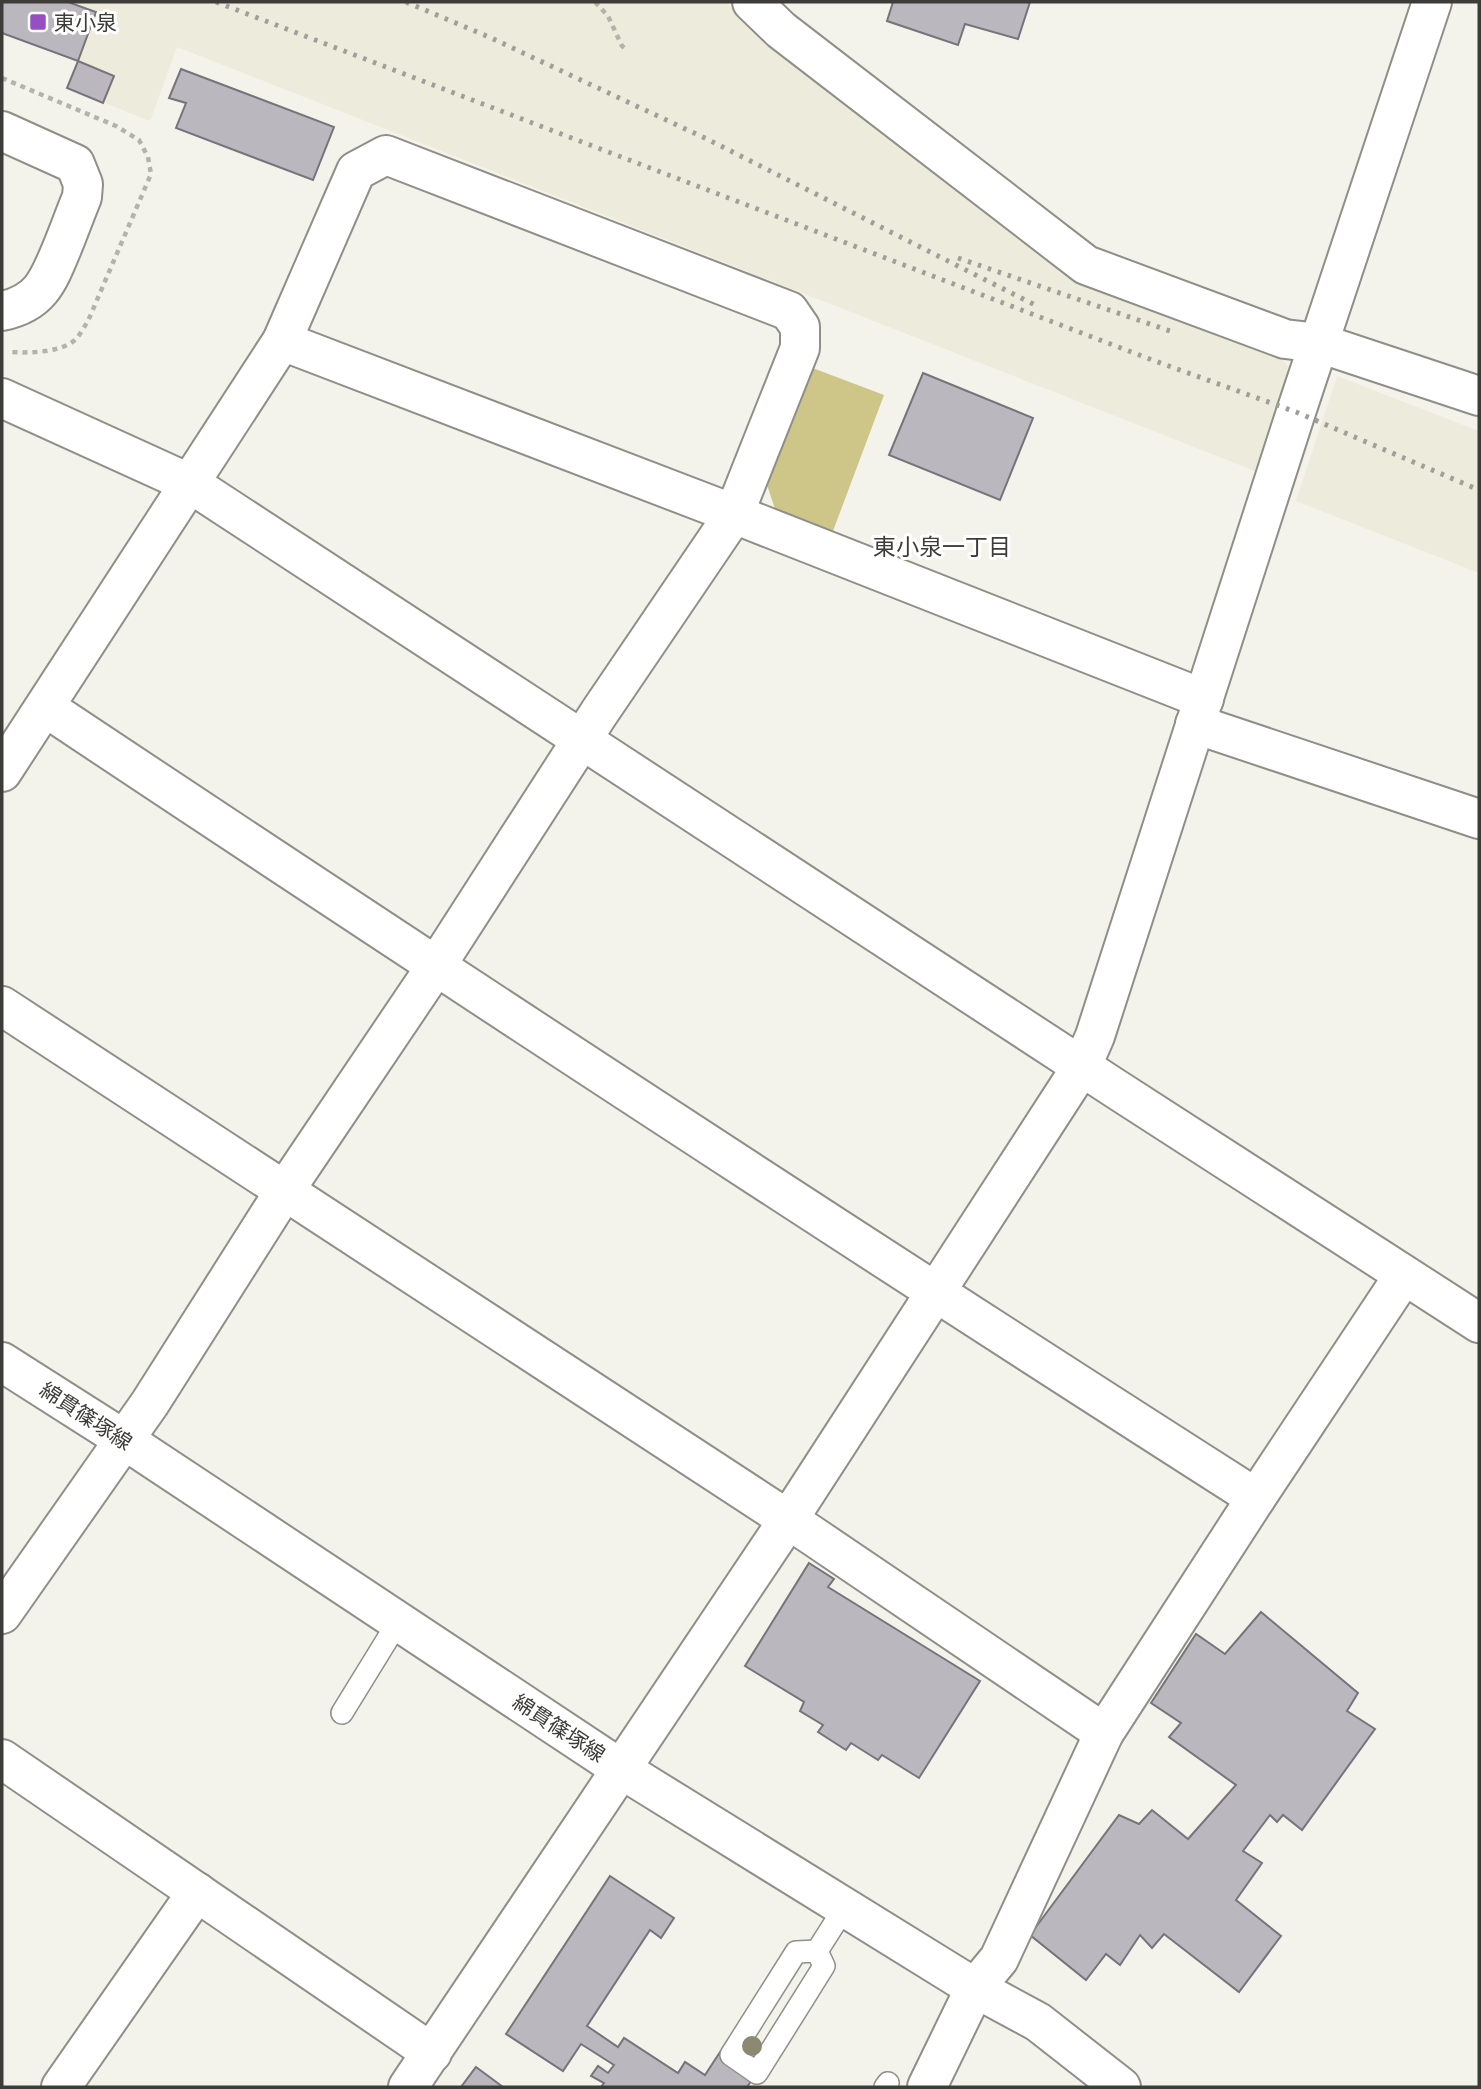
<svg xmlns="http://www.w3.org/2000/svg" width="1481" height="2089" font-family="'Archivo Narrow','Noto Sans JP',sans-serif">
<rect width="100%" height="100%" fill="#f4f3eb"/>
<!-- built -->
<g fill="#edebdb">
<path d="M 2,2 L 726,2 L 1081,274 L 1274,347 L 1288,366 L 1286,380 L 1255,471 L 177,47 L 150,121 L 67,88 L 78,61 L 2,33 Z"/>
<path d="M 1337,376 L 1479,431 L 1479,573 L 1296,501 Z"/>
</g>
<!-- green -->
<path fill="#cec589" d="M 810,367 L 884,395 L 833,531 L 775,509 L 766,482 Z"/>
<!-- building -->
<g fill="#bab7be" stroke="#77737a" stroke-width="2">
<path d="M 2,2 L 68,2 L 96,12 L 78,61 L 2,33 Z"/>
<path d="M 893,2 L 1030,2 L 1018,39 L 965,24 L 958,45 L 887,21 Z"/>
<path d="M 78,61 L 114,76 L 103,103 L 67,88 Z"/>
<path d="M 181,69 L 334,127 L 313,180 L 176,128 L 186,103 L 169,98 Z"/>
<path d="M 923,373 L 1033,418 L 1000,500 L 889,455 Z"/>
<path d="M 809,1563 L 834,1579 L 828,1587 L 980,1681 L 919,1778 L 882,1755 L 878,1760 L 851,1743 L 846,1750 L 818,1732 L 823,1725 L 800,1711 L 804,1702 L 745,1666 Z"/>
<path d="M 1261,1612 L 1358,1693 L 1347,1711 L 1375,1729 L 1302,1830 L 1283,1815 L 1277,1822 L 1270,1815 L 1243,1851 L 1262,1863 L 1236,1900 L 1281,1936 L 1239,1992 L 1164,1934 L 1152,1948 L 1140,1935 L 1120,1965 L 1106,1954 L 1086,1980 L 1030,1935 L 1119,1815 L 1139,1824 L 1152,1810 L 1188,1839 L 1236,1785 L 1169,1737 L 1181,1723 L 1151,1703 L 1196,1634 L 1225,1654 Z"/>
<path d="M 610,1876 L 674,1918 L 661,1938 L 650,1930 L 587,2026 L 618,2047 L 624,2038 L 678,2073 L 685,2062 L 705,2075 L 720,2052 L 756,2074 L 747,2087 L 601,2087 L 604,2083 L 591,2076 L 598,2066 L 608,2073 L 614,2065 L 581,2044 L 563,2071 L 506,2034 Z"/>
<path d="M 476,2067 L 503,2087 L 461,2087 Z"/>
</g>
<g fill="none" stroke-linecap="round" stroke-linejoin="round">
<defs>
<g id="service">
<path d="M 342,1713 L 398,1622"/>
<path d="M 817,1951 L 824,1966 L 757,2073 L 731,2055 L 796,1952 Z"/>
<path d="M 817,1951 L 845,1907"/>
<path d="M 885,2087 L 888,2083"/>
</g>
<g id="minor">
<path d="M 752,2 L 781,30 L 1086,265 L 1285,339 L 1319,343 L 1479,396"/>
<path d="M 282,341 L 734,514 L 1204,699"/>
<path d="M 2,398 L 191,484 L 1113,1087 L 1479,1323"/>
<path d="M 45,707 C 446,974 849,1238 1256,1498"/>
<path d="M 1195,724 L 1479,819"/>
<path d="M 2,772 L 282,341 L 356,171 L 386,155 L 789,311 L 800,327 L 800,348 L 734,514 L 599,713 L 436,966 L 285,1190 L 150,1403 L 2,1614"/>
<path d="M 2,1006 L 810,1534 L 1104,1733"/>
<path d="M 2,1759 L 432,2053"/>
<path d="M 61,2087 L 197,1892"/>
<path d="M 927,2087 L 975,1988 L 999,1959 L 1104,1733 L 1256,1498 L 1404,1275"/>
</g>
<g id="tertiary">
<path d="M 2,131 L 75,164 L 83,184 L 82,197 C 75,214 69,231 62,248 C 48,282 40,303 2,311"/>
<path d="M 408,2087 L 788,1520 L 1082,1066 L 1095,1036 L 1296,412 L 1432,2"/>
</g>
<path id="secondary" d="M 2,1362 L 123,1439 L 621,1769 L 975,1988 L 1038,2022 L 1121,2087"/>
</defs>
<!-- service casing -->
<use href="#service" stroke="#8f8e87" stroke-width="24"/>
<!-- minor casing -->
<use href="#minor" stroke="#8f8e87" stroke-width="42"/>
<!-- tertiary casing -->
<use href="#tertiary" stroke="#8f8e87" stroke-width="42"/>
<!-- secondary casing -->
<use href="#secondary" stroke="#8f8e87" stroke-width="42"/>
<!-- path -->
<g stroke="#b3b2ac" stroke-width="4.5" stroke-dasharray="5 5" stroke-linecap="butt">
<path d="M 595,2 L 608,16 L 622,46 L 628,51"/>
<path d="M 2,78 L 116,126 L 139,140 L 148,157 L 151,174 L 88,321 C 84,327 80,335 75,340 C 60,353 28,353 10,352"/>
</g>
<!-- service -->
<use href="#service" stroke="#fff" stroke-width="21"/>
<!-- minor -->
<use href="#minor" stroke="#fff" stroke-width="38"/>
<!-- tertiary -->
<use href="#tertiary" stroke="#fff" stroke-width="38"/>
<!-- secondary -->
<use href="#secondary" stroke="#fff" stroke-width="38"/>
<!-- rail -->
<g stroke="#9f9e98" stroke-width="5" stroke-dasharray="3.5 7" stroke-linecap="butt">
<path d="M 216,2 L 1155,361 L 1296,412 L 1479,490"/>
<path d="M 406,2 L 489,37 L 709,140 L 1037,306"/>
<path d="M 958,258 L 1173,332"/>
</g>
</g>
<!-- trees -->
<circle fill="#8c8973" cx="752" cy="2046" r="10"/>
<!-- markers -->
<rect fill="#954fc3" stroke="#fff" stroke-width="2.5" x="29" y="13" width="18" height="18" rx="3.5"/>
<g text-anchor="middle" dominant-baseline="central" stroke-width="6" stroke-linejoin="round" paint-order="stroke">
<!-- poi labels -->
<g font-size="21" fill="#3d3c39" stroke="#fff" text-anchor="start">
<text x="54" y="22">東小泉</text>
</g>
<!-- street labels -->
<g font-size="21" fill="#3d3c39" stroke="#fff">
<text transform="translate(86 1416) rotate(33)">綿貫篠塚線</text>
<text transform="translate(559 1728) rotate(33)">綿貫篠塚線</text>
</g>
<!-- neighbourhood labels -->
<g font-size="23" fill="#3d3c39" stroke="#fff">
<text x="942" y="546">東小泉一丁目</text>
</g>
</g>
<!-- border -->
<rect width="1481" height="2089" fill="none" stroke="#3d3c39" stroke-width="7"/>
</svg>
